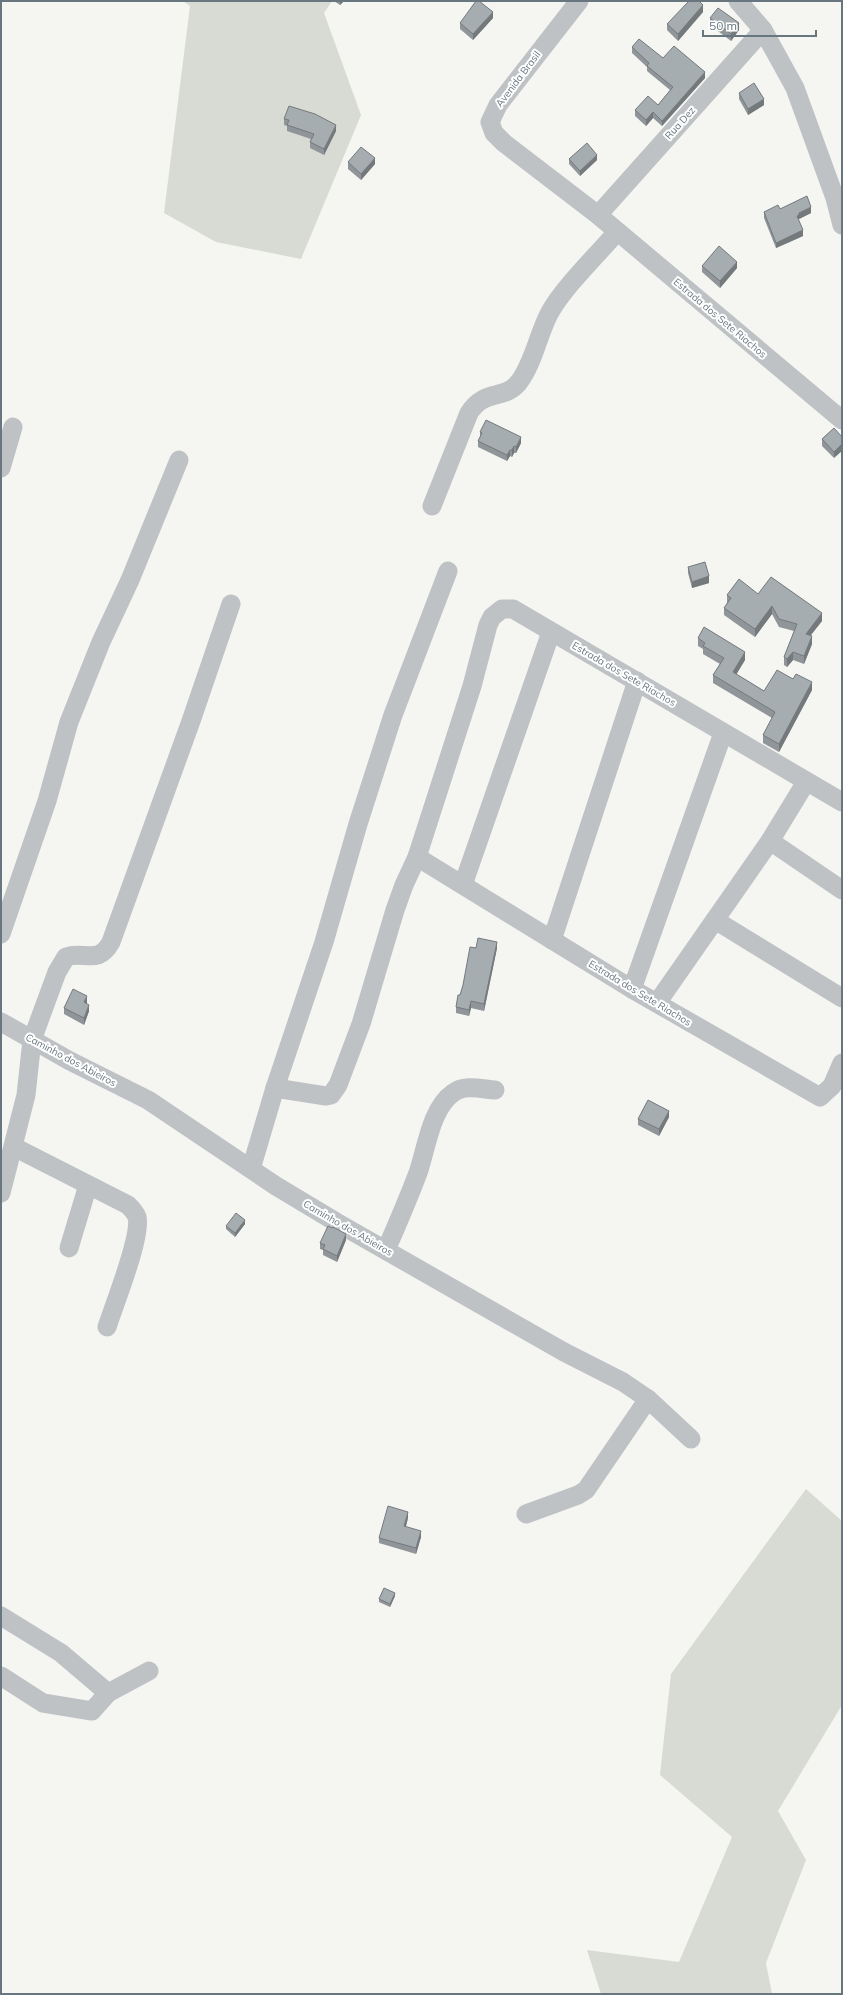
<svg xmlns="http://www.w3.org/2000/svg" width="843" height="1995" font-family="Mulish,sans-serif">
<rect width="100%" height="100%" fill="#f5f5f2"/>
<!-- green -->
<g fill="#d7dbd3">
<path d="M 183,1 L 332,1 L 324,13 L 361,115 L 301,259 L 216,242 L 164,213 L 190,6 Z"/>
<path d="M 806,1489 L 842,1521 L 842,1705 L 778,1811 L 806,1860 L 766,1963 L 772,1994 L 601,1994 L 587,1950 L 679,1962 L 732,1837 L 660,1775 L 671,1674 Z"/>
</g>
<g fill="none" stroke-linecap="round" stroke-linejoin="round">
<!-- minor -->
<g stroke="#bec2c5" stroke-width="19">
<path d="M 579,1 L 498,105 L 490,122 L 494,133 L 504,143 L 598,215 L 842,420"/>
<path d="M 738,1 L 763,30 L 795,88 L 835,198 L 842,225"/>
<path d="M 598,215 L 763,30"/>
<path d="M 1,468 L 13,427"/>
<path d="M 432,506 L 469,413 C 485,388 504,401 519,382 C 534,362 538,334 550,312 C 565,286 596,256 617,232"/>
<path d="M 770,841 L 842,890"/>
<path d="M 417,857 L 632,989 L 820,1097 L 832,1086 L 842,1063"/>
<path d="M 463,885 L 551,632"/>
<path d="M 715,920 L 842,998"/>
<path d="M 1,934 L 47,801 L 69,722 L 101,642 L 130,580 L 179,460"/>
<path d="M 552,940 L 637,681"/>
<path d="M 632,989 L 723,733"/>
<path d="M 657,1003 L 770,841 L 806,782"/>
<path d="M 1,1022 L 70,1061 L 148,1100 L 276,1186 L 336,1222 L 564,1352 L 623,1382 L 648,1399 L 691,1439"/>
<path d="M 275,1088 L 326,1096 L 331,1095 L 338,1085 L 361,1024 L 395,910 L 404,885 L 417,857 L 472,686 L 488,625 L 492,617 L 502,609 L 513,609 L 842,802"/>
<path d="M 14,1147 L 128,1205 C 131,1208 135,1212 137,1217 C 142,1236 114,1305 107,1327"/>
<path d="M 251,1169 L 275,1088 L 324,942 L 358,824 L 393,715 L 448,571"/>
<path d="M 1,1193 L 26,1095 L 32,1040 L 57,972 L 66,957 C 84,950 98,966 111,942 L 191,721 L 231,604"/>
<path d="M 69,1248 L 88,1185"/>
<path d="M 386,1250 C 397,1225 408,1199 418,1173 C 426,1150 431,1108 453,1093 C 465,1084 481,1089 495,1090"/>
<path d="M 526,1514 L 578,1495 L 586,1490 L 648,1399"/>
<path d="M 1,1616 L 61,1653 L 108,1693"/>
<path d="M 1,1676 L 43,1703 L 92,1711 L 108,1693 L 149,1671"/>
</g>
</g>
<!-- wall -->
<g fill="#8f9598">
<path d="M 334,1 L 344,1 L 340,5 Z"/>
<path d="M 703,12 L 678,41 L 667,30 L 667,24 Z"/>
<path d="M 493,18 L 473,40 L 460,29 L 460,23 Z"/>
<path d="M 710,18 L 739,30 L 731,41 L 710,25 Z"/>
<path d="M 632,47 L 663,58 L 705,78 L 662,126 L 653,118 L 646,126 L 635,116 L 635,110 L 658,105 L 670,90 L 647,71 L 647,67 L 632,53 Z"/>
<path d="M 739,93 L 764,105 L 748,115 L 739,99 Z"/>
<path d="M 284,119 L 336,131 L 324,155 L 310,148 L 310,142 L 311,139 L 287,131 L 287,126 L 284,125 Z"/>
<path d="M 569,159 L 597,160 L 580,176 L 569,164 Z"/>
<path d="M 348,162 L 375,164 L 361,180 L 348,169 Z"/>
<path d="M 780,209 L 811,213 L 799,219 L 799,221 L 803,236 L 776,248 L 764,218 L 764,212 Z"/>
<path d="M 702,266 L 737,268 L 720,288 L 702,272 Z"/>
<path d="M 834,428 L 834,458 L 822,446 L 822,439 Z"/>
<path d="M 480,432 L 521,443 L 516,453 L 514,453 L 512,457 L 510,456 L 507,461 L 478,447 L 478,441 L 480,438 Z"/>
<path d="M 688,567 L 709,583 L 692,588 L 688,573 Z"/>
<path d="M 758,594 L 822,621 L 811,635 L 812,644 L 804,664 L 793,660 L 787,667 L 784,665 L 784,657 L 794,631 L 779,627 L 772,614 L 755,637 L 724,615 L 724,608 L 727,603 L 727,595 Z"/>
<path d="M 698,638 L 745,660 L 736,674 L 764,691 L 812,690 L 779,752 L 763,743 L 763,735 L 772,718 L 713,683 L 713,675 L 720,664 L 703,654 L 703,649 L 698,646 Z"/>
<path d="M 476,948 L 497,948 L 484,1011 L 471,1008 L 469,1016 L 456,1013 L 456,1007 Z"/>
<path d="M 87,1003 L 86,1004 L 89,1011 L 84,1025 L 64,1014 L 64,1008 Z"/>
<path d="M 669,1117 L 659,1136 L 638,1125 L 638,1119 Z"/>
<path d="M 245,1224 L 235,1237 L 226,1229 L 226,1226 Z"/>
<path d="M 346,1240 L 337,1262 L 323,1255 L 323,1250 L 320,1249 L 320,1243 Z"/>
<path d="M 408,1518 L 406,1527 L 421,1537 L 416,1554 L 379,1543 L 379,1538 Z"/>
<path d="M 395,1596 L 390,1607 L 379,1602 L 379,1599 Z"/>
</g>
<!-- shaded-wall -->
<g fill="#74797c">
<path d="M 340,1 L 344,1 L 340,5 Z"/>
<path d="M 703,5 L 703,12 L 678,41 L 678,34 Z"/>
<path d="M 493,12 L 493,18 L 473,40 L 473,34 Z"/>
<path d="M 739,23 L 739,30 L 731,41 L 731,34 Z"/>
<path d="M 705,72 L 705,78 L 662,126 L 662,121 Z"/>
<path d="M 764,99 L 764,105 L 748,115 L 748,109 Z"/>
<path d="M 653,112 L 653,118 L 646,126 L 646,120 Z"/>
<path d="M 336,125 L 336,131 L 324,155 L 324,149 Z"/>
<path d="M 597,155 L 597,160 L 580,176 L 580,171 Z"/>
<path d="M 375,158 L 375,164 L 361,180 L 361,174 Z"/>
<path d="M 811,207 L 811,213 L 799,219 L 799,221 L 797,222 L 797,216 L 799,213 Z"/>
<path d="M 803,230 L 803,236 L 776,248 L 776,243 Z"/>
<path d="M 737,262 L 737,268 L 720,288 L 720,281 Z"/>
<path d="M 521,437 L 521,443 L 516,453 L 516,447 Z"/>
<path d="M 842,444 L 842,451 L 834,458 L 834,452 Z"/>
<path d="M 514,446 L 514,453 L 512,457 L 512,450 Z"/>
<path d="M 510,450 L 510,456 L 507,461 L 507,455 Z"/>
<path d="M 709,576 L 709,583 L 692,588 L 692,582 Z"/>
<path d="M 772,606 L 772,614 L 755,637 L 755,629 Z"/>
<path d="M 822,613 L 822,621 L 806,641 L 806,634 Z"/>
<path d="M 812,636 L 812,644 L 804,664 L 804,656 Z"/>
<path d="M 745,652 L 745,660 L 733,680 L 733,672 Z"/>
<path d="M 793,652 L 793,660 L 787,667 L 787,659 Z"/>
<path d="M 812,682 L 812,690 L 779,752 L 779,744 Z"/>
<path d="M 497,942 L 497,948 L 484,1011 L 484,1004 Z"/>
<path d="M 87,996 L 87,1003 L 84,1009 L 84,1002 Z"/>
<path d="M 471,1001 L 471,1008 L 469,1016 L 469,1010 Z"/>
<path d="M 89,1005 L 89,1011 L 84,1025 L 84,1018 Z"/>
<path d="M 669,1111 L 669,1117 L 659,1136 L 659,1129 Z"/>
<path d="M 245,1220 L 245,1224 L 235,1237 L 235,1233 Z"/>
<path d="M 346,1234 L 346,1240 L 337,1262 L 337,1256 Z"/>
<path d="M 408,1512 L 408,1518 L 404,1532 L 404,1526 Z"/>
<path d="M 421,1531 L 421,1537 L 416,1554 L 416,1548 Z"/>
<path d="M 395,1593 L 395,1596 L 390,1607 L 390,1604 Z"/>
</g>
<!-- building -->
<g fill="#a6adb1" stroke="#74797c">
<path d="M 476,1 L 479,1 L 493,12 L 473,34 L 460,23 Z"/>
<path d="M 689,1 L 699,1 L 703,5 L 678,34 L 667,24 Z"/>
<path d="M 718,8 L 739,23 L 731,34 L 710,18 Z"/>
<path d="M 639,39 L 663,58 L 674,46 L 705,72 L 662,121 L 653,112 L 646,120 L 635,110 L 648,96 L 658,105 L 673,87 L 647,66 L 649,63 L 632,47 Z"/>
<path d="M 754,83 L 764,99 L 748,109 L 739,93 Z"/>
<path d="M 289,106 L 315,114 L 336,125 L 324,149 L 310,142 L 314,134 L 287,125 L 289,120 L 284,119 Z"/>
<path d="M 587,143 L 597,155 L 580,171 L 569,159 Z"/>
<path d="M 361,147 L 375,158 L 361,174 L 348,162 Z"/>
<path d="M 807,196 L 811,207 L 799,213 L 799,215 L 797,216 L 803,230 L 776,243 L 764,212 L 778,205 L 780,209 Z"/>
<path d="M 719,246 L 737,262 L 720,281 L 702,266 Z"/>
<path d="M 486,420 L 521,437 L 516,447 L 514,446 L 512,450 L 510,450 L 507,455 L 478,441 L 482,433 L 480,432 Z"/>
<path d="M 834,428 L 842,437 L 842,444 L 834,452 L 822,439 Z"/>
<path d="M 705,562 L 709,576 L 692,582 L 688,567 Z"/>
<path d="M 771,577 L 822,613 L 806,634 L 812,636 L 804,656 L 793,652 L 787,659 L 784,657 L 797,624 L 779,619 L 772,606 L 755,629 L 724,608 L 731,598 L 727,595 L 739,579 L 758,594 Z"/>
<path d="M 704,627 L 745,652 L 733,672 L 764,691 L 777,670 L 793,679 L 796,674 L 812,682 L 779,744 L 763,735 L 775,712 L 713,675 L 724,658 L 703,646 L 705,643 L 698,638 Z"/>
<path d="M 478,938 L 497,942 L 484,1004 L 471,1001 L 469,1010 L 456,1007 L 458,995 L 460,995 L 463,985 L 470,947 L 476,948 Z"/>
<path d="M 73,989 L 87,996 L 84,1002 L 89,1005 L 84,1018 L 64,1008 Z"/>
<path d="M 648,1100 L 669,1111 L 659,1129 L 638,1119 Z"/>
<path d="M 236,1213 L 245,1220 L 235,1233 L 226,1226 Z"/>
<path d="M 328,1226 L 332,1228 L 333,1227 L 346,1234 L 337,1256 L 323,1249 L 325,1245 L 320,1243 Z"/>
<path d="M 388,1506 L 408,1512 L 404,1526 L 421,1531 L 416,1548 L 379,1538 Z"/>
<path d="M 384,1588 L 395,1593 L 390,1604 L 379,1599 Z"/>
</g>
<g text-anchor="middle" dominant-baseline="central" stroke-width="4" stroke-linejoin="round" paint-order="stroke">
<!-- street labels -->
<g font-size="10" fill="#67767f" stroke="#fff">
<text transform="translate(518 79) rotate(-53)">Avenida Brasil</text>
<text transform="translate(680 123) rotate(-48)">Rua Dez</text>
<text transform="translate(720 318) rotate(40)">Estrada dos Sete Riachos</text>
<text transform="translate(624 674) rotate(30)">Estrada dos Sete Riachos</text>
<text transform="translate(640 993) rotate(31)">Estrada dos Sete Riachos</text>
<text transform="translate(71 1060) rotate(28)">Caminho dos Abieiros</text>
<text transform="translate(348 1228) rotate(30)">Caminho dos Abieiros</text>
</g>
</g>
<!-- border -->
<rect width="843" height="1995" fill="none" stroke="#67767f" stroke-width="4"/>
<!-- scale -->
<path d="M703 30v6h113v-6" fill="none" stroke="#67767f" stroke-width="2"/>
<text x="709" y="30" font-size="12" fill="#67767f" stroke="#ffffff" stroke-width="3" paint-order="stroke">50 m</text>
</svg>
